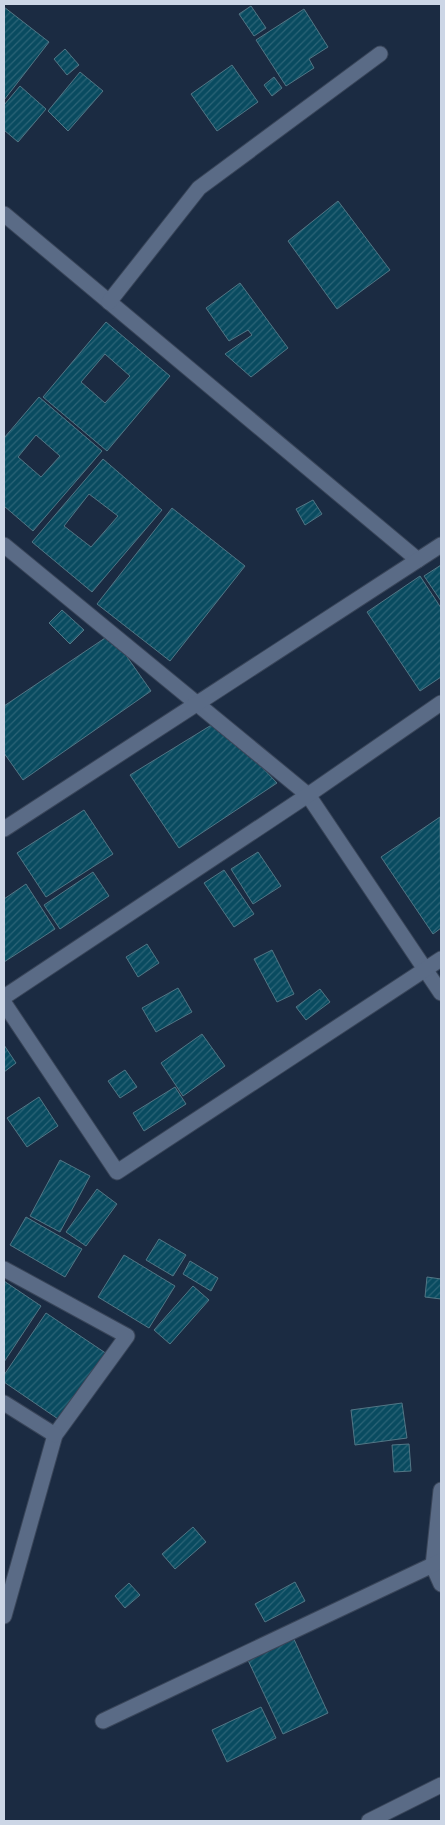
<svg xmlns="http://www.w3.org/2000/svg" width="445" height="1825" font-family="Jost,sans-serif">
<defs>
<pattern id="building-hatch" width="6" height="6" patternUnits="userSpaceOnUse" patternTransform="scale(1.25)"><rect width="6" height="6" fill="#094b60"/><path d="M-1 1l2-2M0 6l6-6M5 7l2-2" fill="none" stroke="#2c6477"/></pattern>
</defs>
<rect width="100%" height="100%" fill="#1b2b42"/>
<!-- building -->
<g fill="url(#building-hatch)" stroke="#527685" fill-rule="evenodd">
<path d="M 251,6 L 266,28 L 254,36 L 239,14 Z"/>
<path d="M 4,7 L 49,42 L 4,100 Z"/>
<path d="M 304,9 L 328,47 L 309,59 L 314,68 L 286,86 L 256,40 Z"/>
<path d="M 65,49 L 79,65 L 67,75 L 54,59 Z"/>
<path d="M 232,65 L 258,102 L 217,131 L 191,94 Z"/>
<path d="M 80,72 L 103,91 L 68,131 L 48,111 Z"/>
<path d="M 274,77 L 282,88 L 272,96 L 264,85 Z"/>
<path d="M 20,86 L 46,109 L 18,142 L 4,130 L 4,105 Z"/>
<path d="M 338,201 L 390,270 L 337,309 L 288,241 Z"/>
<path d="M 240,283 L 288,348 L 251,377 L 225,354 L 252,335 L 248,330 L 229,341 L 206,308 Z"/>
<path d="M 106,322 L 170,376 L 107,451 L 43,397 ZM 105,354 L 130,376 L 105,403 L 81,382 Z"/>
<path d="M 39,397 L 102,451 L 33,531 L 4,506 L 4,438 ZM 36,435 L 60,456 L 41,477 L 18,457 Z"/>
<path d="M 103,459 L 162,510 L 92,592 L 32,542 ZM 89,494 L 118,516 L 91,547 L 64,526 Z"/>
<path d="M 313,500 L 322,514 L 305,525 L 296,509 Z"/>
<path d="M 172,508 L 245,566 L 170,661 L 97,604 Z"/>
<path d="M 441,565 L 441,601 L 424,576 Z"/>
<path d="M 420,576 L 441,608 L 441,677 L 420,691 L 367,612 Z"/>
<path d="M 62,610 L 84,630 L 70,644 L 49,623 Z"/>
<path d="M 111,634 L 151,691 L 23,780 L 4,753 L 4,706 Z"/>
<path d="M 218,721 L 277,783 L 179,848 L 130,775 Z"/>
<path d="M 84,810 L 113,854 L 46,897 L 17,853 Z"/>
<path d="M 440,817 L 441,928 L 433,934 L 381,857 Z"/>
<path d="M 258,852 L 281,886 L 253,904 L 231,869 Z"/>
<path d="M 224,870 L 254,914 L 234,927 L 204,883 Z"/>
<path d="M 93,872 L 109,896 L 60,929 L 44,905 Z"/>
<path d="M 26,884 L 55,929 L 4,962 L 4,899 Z"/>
<path d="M 147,944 L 159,963 L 138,977 L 126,957 Z"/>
<path d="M 272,950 L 294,994 L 277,1002 L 254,959 Z"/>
<path d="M 178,988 L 192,1012 L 156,1032 L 142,1008 Z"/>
<path d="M 320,989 L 330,1002 L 306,1020 L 296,1007 Z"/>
<path d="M 202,1034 L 225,1066 L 183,1096 L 161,1063 Z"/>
<path d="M 4,1045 L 16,1063 L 4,1072 Z"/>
<path d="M 125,1070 L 137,1087 L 120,1098 L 108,1081 Z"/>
<path d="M 175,1087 L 186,1104 L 144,1131 L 133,1113 Z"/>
<path d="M 39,1097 L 58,1126 L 27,1147 L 7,1118 Z"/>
<path d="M 60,1160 L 90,1176 L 60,1232 L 30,1216 Z"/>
<path d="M 97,1189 L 117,1204 L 86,1246 L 66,1232 Z"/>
<path d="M 26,1217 L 82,1249 L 65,1277 L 10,1245 Z"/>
<path d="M 159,1239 L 186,1255 L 173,1276 L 146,1260 Z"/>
<path d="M 124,1255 L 175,1286 L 149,1328 L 98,1297 Z"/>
<path d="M 190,1261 L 218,1278 L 211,1291 L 183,1274 Z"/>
<path d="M 427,1277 L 441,1279 L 441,1299 L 425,1297 Z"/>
<path d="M 4,1281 L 41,1306 L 4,1362 Z"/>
<path d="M 193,1286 L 209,1300 L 170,1344 L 154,1330 Z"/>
<path d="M 46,1313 L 107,1354 L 61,1421 L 4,1382 L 4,1375 Z"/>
<path d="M 402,1403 L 407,1438 L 355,1445 L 351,1410 Z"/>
<path d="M 409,1444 L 411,1471 L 394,1472 L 392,1445 Z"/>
<path d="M 193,1527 L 206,1542 L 175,1569 L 162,1554 Z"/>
<path d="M 295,1582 L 305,1601 L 265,1622 L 255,1604 Z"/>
<path d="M 129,1583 L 140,1595 L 125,1608 L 115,1596 Z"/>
<path d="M 292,1635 L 328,1713 L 283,1734 L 246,1656 Z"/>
<path d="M 261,1707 L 276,1738 L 227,1762 L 212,1730 Z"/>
</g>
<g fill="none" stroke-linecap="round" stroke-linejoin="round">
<defs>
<g id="minor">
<path d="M 4,214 L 418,560"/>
<path d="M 109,302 L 199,188 L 380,54"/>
<path d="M 4,545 L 308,795 L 441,993"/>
<path d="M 4,829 L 441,545"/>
<path d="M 4,997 L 308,795 L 441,703"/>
<path d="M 4,1003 L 117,1172 L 441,959"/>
<path d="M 4,1269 L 127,1336 L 55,1435 L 4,1616"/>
<path d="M 4,1403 L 55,1435"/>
<path d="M 441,1490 L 433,1566 L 441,1584"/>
<path d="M 103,1721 L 441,1561"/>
<path d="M 369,1821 L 441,1785"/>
</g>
</defs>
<!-- minor casing -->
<use href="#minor" stroke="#394559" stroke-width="17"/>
<!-- minor -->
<use href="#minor" stroke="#5a6b86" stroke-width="15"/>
</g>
<!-- border -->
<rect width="445" height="1825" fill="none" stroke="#ccd6e6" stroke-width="10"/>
</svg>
